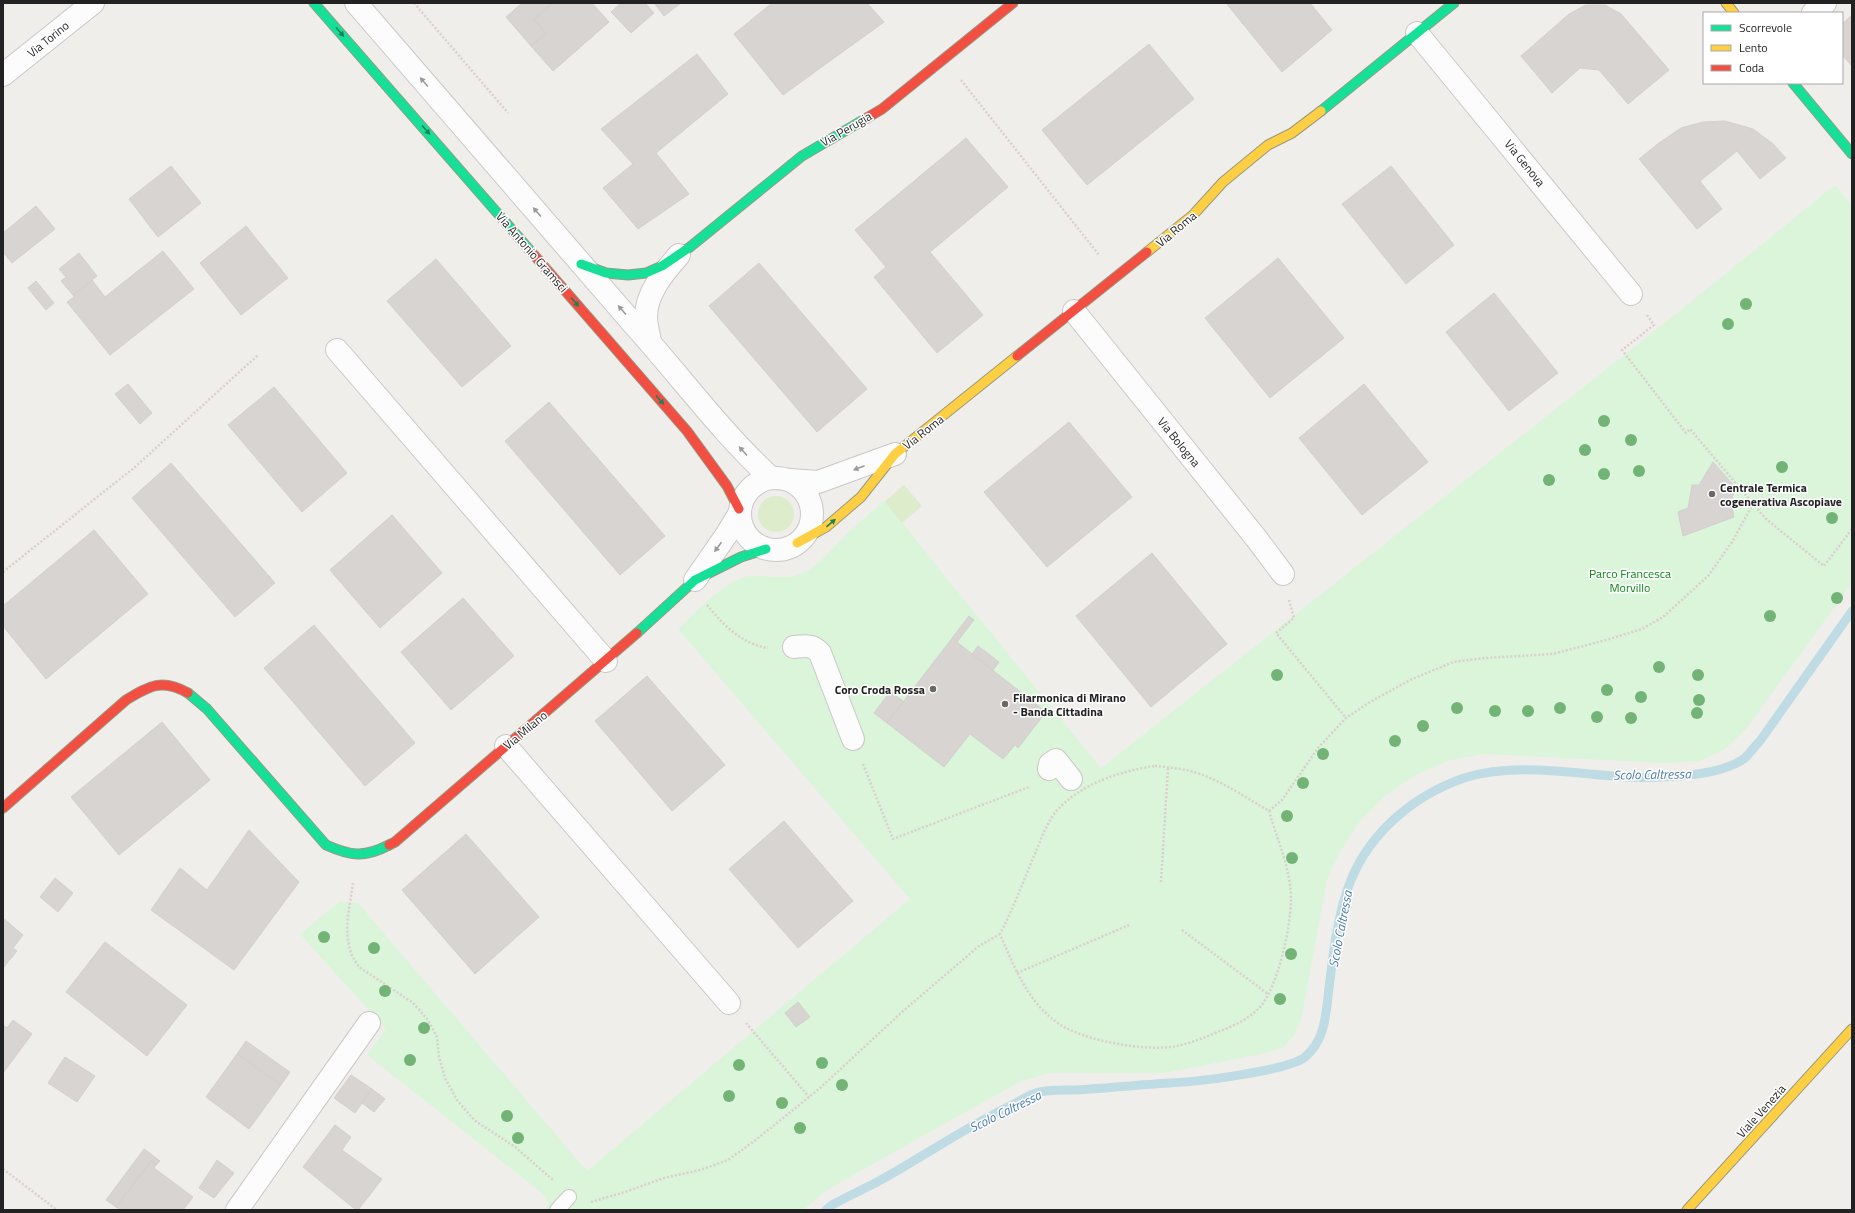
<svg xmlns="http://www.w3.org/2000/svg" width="1855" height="1213" font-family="'Titillium Web',sans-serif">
<rect width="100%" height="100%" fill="#f0eeeb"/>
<!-- grass -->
<g fill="#ddeccb">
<path d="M 904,485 L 922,506 L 902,523 L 934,563 L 845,536 Z"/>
<circle cx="776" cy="514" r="18"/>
</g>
<!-- park -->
<path fill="#daf5da" d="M 1835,185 L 1852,205 L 1852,583 L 1746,729 L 1724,750 L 1699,761 L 1665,763 L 1483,754 L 1450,760 L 1414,776 L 1385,796 L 1360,821 L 1340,852 L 1327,879 L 1301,1021 L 1294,1035 L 1284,1047 L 1266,1053 L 1165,1073 L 1050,1073 L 1021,1081 L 830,1188 L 803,1210 L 544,1210 L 549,1204 L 542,1193 L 367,1055 L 386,1029 L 300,934 L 339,902 L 358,903 L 587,1171 L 910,899 L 678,629 C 696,613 727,577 751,576 C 770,575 788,581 805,572 C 821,564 833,547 846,535 C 858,524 871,512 884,501 L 1101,768 L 1672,317 Z"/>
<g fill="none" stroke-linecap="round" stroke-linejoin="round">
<!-- stream -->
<path stroke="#bfdbe3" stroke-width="9" d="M 826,1210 L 832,1205 C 848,1196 864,1189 879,1181 C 923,1157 964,1128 1010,1106 C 1018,1102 1027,1096 1036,1093 C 1048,1089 1064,1090 1076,1090 C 1107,1088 1138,1085 1169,1083 C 1195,1082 1288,1071 1305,1057 C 1326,1040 1326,1012 1329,988 C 1333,954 1338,911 1351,880 C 1371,831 1415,795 1464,778 C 1516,762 1573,774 1626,777 C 1647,778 1669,777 1690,775 C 1708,773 1730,769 1745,758 C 1750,753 1755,746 1760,741 L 1852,611"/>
</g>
<!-- building -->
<g fill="#d7d4d2" stroke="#d3d0cc">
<path d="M 522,3 L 553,3 L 534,19 L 546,33 L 531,46 L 506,17 Z"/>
<path d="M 553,3 L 592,3 L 609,22 L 553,71 L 531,46 L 546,33 L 534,19 Z"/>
<path d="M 621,3 L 645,3 L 654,13 L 631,33 L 611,12 Z"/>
<path d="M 654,3 L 681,3 L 664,16 Z"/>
<path d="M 772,3 L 867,3 L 884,22 L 783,95 L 734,34 Z"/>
<path d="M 1226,3 L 1310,3 L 1332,30 L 1282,72 Z"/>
<path d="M 1586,5 L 1605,5 L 1621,14 L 1669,70 L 1628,104 L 1599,70 L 1580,68 L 1552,93 L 1521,56 L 1569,14 Z"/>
<path d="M 1852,15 L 1852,66 L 1842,55 L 1842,24 Z"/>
<path d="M 1149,44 L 1194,99 L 1087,185 L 1042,130 Z"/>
<path d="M 697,54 L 728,94 L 656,153 L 689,194 L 638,229 L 603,188 L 633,164 L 601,129 Z"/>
<path d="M 1725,121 L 1753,129 L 1772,143 L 1786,158 L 1760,179 L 1737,151 L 1700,181 L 1722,209 L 1697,229 L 1639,159 L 1659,143 L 1681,128 L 1703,122 Z"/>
<path d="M 966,138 L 1008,187 L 930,252 L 983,315 L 937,353 L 874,277 L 886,267 L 855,230 Z"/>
<path d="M 171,166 L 201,203 L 158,237 L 129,199 Z"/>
<path d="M 1391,166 L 1454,245 L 1406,284 L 1342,204 Z"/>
<path d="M 36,206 L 55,229 L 12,263 L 3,252 L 3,233 Z"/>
<path d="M 246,226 L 288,278 L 241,315 L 200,263 Z"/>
<path d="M 163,251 L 194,289 L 110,355 L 67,302 L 74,297 L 73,295 L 92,280 L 105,297 Z"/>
<path d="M 79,253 L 97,276 L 73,295 L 61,281 L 66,277 L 59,269 Z"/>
<path d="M 1278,258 L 1344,338 L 1270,398 L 1205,318 Z"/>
<path d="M 436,259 L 511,346 L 462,387 L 387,301 Z"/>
<path d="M 759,263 L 867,389 L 817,432 L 709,306 Z"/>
<path d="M 36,281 L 54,303 L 46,310 L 28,288 Z"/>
<path d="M 1494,293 L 1558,373 L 1509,411 L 1446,332 Z"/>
<path d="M 128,384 L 152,413 L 140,424 L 115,394 Z"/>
<path d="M 1364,384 L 1428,462 L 1362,515 L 1299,438 Z"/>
<path d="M 274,387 L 347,473 L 302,512 L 228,425 Z"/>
<path d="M 549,402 L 665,536 L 620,575 L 505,441 Z"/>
<path d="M 1069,422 L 1132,497 L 1047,567 L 984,492 Z"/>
<path d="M 1713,462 L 1736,488 L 1731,500 L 1734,517 L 1683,536 L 1678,512 L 1688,508 L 1692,485 L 1699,485 Z"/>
<path d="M 171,463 L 275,583 L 235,617 L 132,498 Z"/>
<path d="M 392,515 L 442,573 L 380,628 L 330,570 Z"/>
<path d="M 94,530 L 148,594 L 46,679 L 3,626 L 3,606 Z"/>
<path d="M 1152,553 L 1227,644 L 1151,707 L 1076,616 Z"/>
<path d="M 463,598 L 514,656 L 451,710 L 401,652 Z"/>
<path d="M 969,616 L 974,620 L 957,642 L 1046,712 L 1018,748 L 1015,745 L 1003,759 L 970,734 L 944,767 L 887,723 Z"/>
<path d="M 314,625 L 415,743 L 365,786 L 264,668 Z"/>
<path d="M 978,646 L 999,662 L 993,670 L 972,654 Z"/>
<path d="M 647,676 L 725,765 L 672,811 L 595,721 Z"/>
<path d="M 890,692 L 903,701 L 887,723 L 874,713 Z"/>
<path d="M 162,722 L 210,780 L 119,855 L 71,797 Z"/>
<path d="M 784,821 L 853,901 L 798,948 L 729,869 Z"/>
<path d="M 249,830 L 299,882 L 234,970 L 151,910 L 180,868 L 207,890 Z"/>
<path d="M 466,834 L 539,917 L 475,974 L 402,890 Z"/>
<path d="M 55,878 L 73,893 L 58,912 L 40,897 Z"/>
<path d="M 3,918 L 23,935 L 13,948 L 17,951 L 3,968 Z"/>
<path d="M 105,942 L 187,1005 L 147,1056 L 66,992 Z"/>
<path d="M 798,1002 L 810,1017 L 796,1027 L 785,1013 Z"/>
<path d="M 13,1020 L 32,1034 L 3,1073 L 3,1025 L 7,1028 Z"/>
<path d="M 246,1041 L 290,1072 L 281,1085 L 237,1054 Z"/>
<path d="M 237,1054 L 281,1085 L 249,1129 L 206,1097 Z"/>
<path d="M 65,1057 L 95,1076 L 77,1102 L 48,1083 Z"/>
<path d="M 351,1075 L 372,1089 L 355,1113 L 334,1098 Z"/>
<path d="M 372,1089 L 385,1099 L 374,1112 L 362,1103 Z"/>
<path d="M 335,1125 L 351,1137 L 342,1150 L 382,1179 L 358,1210 L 356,1210 L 303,1167 Z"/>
<path d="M 144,1149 L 160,1161 L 156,1165 L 151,1161 L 116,1207 L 106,1200 Z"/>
<path d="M 217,1160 L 234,1173 L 214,1198 L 199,1188 Z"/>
<path d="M 151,1161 L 156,1165 L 154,1168 L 193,1197 L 183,1210 L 120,1210 L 116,1207 Z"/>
</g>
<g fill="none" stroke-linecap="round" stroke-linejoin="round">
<defs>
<path id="lane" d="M 557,1210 L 569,1197"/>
<g id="street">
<path d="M 356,3 C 449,111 542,219 636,327 C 681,377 721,432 771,478"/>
<path d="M 1813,13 L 1825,3"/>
<path d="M 1417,33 L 1631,294"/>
<path d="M 3,75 L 93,3"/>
<path d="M 1074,311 L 1256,538 L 1283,574"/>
<path d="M 650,342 C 649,334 646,325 646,317 C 646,293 664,272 679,255"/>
<path d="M 337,350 L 606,661"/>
<circle cx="776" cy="514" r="36"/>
<path d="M 790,480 L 818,482 L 895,454"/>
<path d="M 695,580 L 727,534 L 739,514"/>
<path d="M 794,647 C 805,646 812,644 820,653 L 853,739"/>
<path d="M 506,746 L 729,1003"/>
<path d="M 1049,769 L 1050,764 L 1056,760 L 1071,779"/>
<path d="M 237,1210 L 369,1023"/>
</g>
<g id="fast">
<path d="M 314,3 L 534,255"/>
<path d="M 1793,83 L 1852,154"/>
<path d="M 1321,111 L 1454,3"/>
<path d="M 581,264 L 606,273 L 628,275 L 646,273 L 662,266 L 690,247 L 802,156 L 865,119"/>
<path d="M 637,633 L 695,580 L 741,557 L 766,549"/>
<path d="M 188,693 L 207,709 L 326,845 C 351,856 364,858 389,845"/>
</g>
<g id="slow">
<path d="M 1726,3 L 1734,13"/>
<path d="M 1147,252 L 1193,215 L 1223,182 L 1268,145 L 1292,133 L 1321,111"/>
<path d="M 797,543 L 826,527 L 861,497 L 895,454 L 1017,356"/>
<path d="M 1687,1210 L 1852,1029"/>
</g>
<g id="jam">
<path d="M 865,119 L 882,109 L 1013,3"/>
<path d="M 534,255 L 687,431 L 727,486 L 739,509"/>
<path d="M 1017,356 L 1147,252"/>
<path d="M 3,808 L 126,700 C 149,686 162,678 188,693"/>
<path d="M 389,845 L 395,842 L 637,633"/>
</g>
</defs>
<!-- lane casing -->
<use href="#lane" stroke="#c9c8c7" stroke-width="16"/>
<!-- street casing -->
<use href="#street" stroke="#c9c8c7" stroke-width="24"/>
<!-- fast casing -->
<use href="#fast" stroke="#999a82" stroke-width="11"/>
<!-- slow casing -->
<use href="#slow" stroke="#999a82" stroke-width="11"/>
<!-- jam casing -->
<use href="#jam" stroke="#999a82" stroke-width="11"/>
<!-- path -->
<g stroke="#dccecd" stroke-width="2.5" stroke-dasharray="2 2" stroke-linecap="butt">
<path d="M 414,3 L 508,113"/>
<path d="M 961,80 L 1099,255"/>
<path d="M 1647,315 L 1654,325 L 1622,350 L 1686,433 L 1690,429 L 1766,519 L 1824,566 L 1852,529"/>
<path d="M 3,572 L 135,467 L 258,355"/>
<path d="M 1289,600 L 1294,618 L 1276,633 L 1346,718"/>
<path d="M 707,605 C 723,625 742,644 768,648"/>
<path d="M 863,764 L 893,839 L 1029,787"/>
<path d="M 1155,766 C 1165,767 1175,768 1186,770 C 1215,776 1243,796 1269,811 C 1277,840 1291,869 1291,899 C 1291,927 1278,985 1261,1006 C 1250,1018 1234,1026 1220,1031 C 1206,1037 1191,1043 1177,1046 C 1146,1052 1085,1041 1059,1024 C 1027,1001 1015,969 1000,934 C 1013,909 1023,882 1034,856 C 1040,842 1045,827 1054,814 C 1077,785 1119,771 1155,766 Z"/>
<path d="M 1269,811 L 1282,800 L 1318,748 L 1346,718 L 1370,702 L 1410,680 L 1453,662 L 1485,658 L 1552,654 L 1606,640 L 1642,629 L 1663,617 L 1708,576 L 1732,542 L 1753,504"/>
<path d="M 1161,882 L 1168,768"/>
<path d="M 353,883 C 349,911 340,943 359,967 L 413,1003 L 428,1020 L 437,1037 L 439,1057 L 445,1078 L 457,1100 L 474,1120 L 515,1147 L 553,1180"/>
<path d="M 1182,930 L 1268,994"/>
<path d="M 1017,973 L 1129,925"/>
<path d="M 746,1023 L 809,1097"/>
<path d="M 3,1169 L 57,1210"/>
<path d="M 591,1202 L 625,1192 L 664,1178 L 700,1170 L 728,1160 L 757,1139 L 819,1089 L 902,1012 L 979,946 L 1000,934"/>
</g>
<!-- lane -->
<use href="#lane" stroke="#fdfcfc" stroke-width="14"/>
<!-- street -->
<use href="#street" stroke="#fdfcfc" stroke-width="22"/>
<!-- fast -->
<use href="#fast" stroke="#16e098" stroke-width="9"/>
<!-- slow -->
<use href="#slow" stroke="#ffcf43" stroke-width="9"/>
<!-- jam -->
<use href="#jam" stroke="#f24e42" stroke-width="9"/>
</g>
<!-- trees -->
<g fill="#73b476">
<circle cx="1746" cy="304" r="6"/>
<circle cx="1728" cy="324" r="6"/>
<circle cx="1604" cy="421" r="6"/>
<circle cx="1631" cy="440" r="6"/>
<circle cx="1585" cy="450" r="6"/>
<circle cx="1782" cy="467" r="6"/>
<circle cx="1639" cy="471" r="6"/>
<circle cx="1604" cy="474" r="6"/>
<circle cx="1549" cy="480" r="6"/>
<circle cx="1832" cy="518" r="6"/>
<circle cx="1837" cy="598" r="6"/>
<circle cx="1770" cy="616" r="6"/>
<circle cx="1659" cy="667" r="6"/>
<circle cx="1277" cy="675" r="6"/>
<circle cx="1698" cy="675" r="6"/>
<circle cx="1607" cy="690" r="6"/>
<circle cx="1641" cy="697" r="6"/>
<circle cx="1699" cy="700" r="6"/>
<circle cx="1457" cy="708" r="6"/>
<circle cx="1560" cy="708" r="6"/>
<circle cx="1495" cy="711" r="6"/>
<circle cx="1528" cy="711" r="6"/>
<circle cx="1697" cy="713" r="6"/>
<circle cx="1597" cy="717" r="6"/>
<circle cx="1631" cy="718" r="6"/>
<circle cx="1423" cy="726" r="6"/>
<circle cx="1395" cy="741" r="6"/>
<circle cx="1323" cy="754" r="6"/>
<circle cx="1303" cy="783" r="6"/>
<circle cx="1287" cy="816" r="6"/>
<circle cx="1292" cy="858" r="6"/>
<circle cx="324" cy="937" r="6"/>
<circle cx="374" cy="948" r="6"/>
<circle cx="1291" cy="954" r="6"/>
<circle cx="385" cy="991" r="6"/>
<circle cx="1280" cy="999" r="6"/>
<circle cx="424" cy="1028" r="6"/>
<circle cx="410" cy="1060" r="6"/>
<circle cx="822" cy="1063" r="6"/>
<circle cx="739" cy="1065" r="6"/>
<circle cx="842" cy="1085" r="6"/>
<circle cx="729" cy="1096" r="6"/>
<circle cx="782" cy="1103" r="6"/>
<circle cx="507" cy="1116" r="6"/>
<circle cx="800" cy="1128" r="6"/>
<circle cx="518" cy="1138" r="6"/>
</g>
<!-- one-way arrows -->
<defs><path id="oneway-solid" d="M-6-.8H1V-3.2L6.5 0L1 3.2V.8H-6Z"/></defs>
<g fill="#1c815d">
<use href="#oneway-solid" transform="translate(340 32) rotate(49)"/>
<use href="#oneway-solid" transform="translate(426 130) rotate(49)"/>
<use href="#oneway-solid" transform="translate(575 302) rotate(49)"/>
<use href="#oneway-solid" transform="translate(660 400) rotate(49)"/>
<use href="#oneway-solid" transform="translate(831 523) rotate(-40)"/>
</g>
<g fill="#9a9a9a">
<use href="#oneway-solid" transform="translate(424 82) rotate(-131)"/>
<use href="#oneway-solid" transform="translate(537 212) rotate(-131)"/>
<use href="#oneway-solid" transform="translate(622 310) rotate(-131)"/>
<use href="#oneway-solid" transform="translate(743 451) rotate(-132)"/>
<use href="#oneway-solid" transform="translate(859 468) rotate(159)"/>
<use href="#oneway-solid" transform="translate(718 547) rotate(126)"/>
</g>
<!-- markers -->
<g fill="#6a6968" stroke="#fff" stroke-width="1.5">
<circle cx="1712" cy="494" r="4"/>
<circle cx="933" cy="689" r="4"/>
<circle cx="1005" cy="704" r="4"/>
</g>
<g text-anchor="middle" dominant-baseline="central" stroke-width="3" stroke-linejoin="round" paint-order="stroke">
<!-- street labels -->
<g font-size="12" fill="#222" stroke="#fff">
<text transform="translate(48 39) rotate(-39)">Via Torino</text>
<text transform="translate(846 129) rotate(-30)">Via Perugia</text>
<text transform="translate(1525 163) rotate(51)">Via Genova</text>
<text transform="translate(1176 229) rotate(-40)">Via Roma</text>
<text transform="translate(532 252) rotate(49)">Via Antonio Gramsci</text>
<text transform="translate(923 432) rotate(-38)">Via Roma</text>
<text transform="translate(1179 442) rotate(51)">Via Bologna</text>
<text transform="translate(525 730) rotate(-40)">Via Milano</text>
<text transform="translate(1761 1111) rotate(-48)">Viale Venezia</text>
</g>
<!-- poi labels -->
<g font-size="12" font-weight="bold" fill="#222" stroke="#fff" text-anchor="start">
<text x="1720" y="487">Centrale Termica<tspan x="1720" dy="14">cogenerativa Ascopiave</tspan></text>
<text x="925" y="689" text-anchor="end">Coro Croda Rossa</text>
<text x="1013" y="697">Filarmonica di Mirano<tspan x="1013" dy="14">- Banda Cittadina</tspan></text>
</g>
<!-- park labels -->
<g font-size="12" fill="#0c8416" stroke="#fff">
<text x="1630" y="573">Parco Francesca<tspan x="1630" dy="14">Morvillo</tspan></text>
</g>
<!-- water labels -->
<g font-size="13" font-style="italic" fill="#4a7aab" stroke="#fff">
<text transform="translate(1652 774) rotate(-1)">Scolo Caltressa</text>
<text transform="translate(1340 929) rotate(-79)">Scolo Caltressa</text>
<text transform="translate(1005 1111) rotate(-26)">Scolo Caltressa</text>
</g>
</g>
<!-- border -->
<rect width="1855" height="1213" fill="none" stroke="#222222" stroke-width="8"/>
<!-- legend -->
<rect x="1703" y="12" width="140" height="72" fill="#ffffff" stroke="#a7a7a7"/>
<rect x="1711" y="25" width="20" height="6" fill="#16e098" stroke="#a7a7a7"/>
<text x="1739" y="32" font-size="12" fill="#222222">Scorrevole</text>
<rect x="1711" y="45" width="20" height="6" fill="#ffcf43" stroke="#a7a7a7"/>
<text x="1739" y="52" font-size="12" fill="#222222">Lento</text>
<rect x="1711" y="65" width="20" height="6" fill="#f24e42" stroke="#a7a7a7"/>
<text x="1739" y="72" font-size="12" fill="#222222">Coda</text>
</svg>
